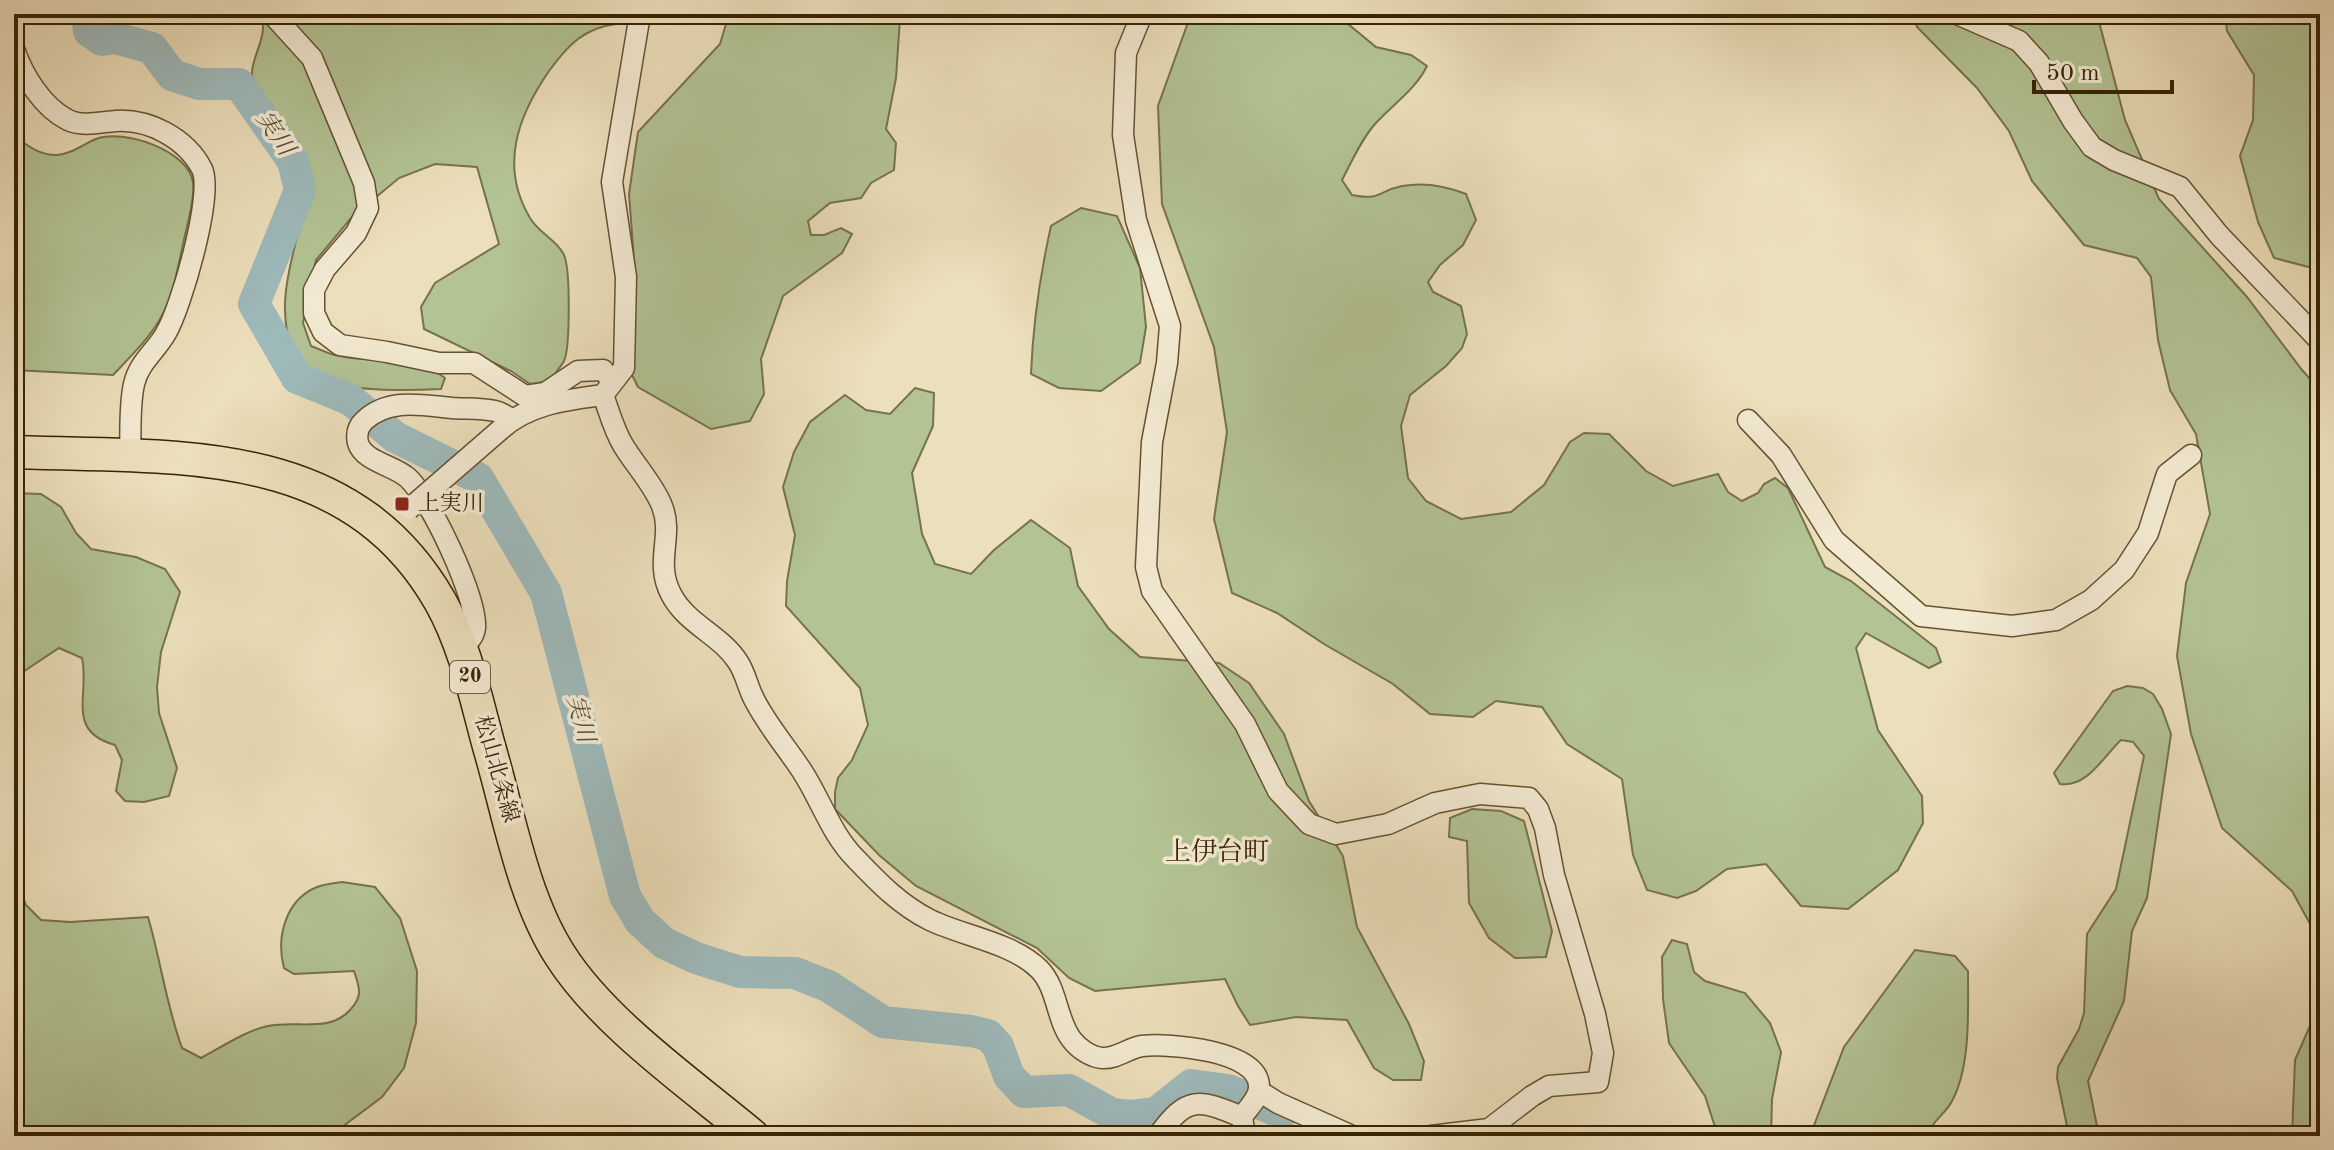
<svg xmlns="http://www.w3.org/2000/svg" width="2334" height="1150" font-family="'Old Standard TT','Noto Serif JP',serif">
<rect width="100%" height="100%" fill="#ecdfbb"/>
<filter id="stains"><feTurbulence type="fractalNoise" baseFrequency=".0025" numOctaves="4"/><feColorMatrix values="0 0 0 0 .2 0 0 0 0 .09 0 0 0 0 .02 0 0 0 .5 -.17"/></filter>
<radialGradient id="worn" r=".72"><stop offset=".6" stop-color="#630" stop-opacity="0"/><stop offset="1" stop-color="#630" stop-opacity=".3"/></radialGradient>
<!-- green -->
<g fill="#b3c394" stroke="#76734c" stroke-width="2">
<path d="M 261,14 L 624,14 L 616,24 C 584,28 568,45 549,71 C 518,116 499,166 530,218 C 538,232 555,239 563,253 C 571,265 570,348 564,361 C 560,368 554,374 550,381 L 530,384 L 511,371 L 424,329 L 421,307 L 435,283 L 499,244 L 477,167 L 435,164 L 399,178 L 352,217 L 316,260 L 303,323 L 311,346 C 319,349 327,353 335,355 C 369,364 417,355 445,378 L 441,389 C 405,391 326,394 299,366 C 299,365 294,355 294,355 C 278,317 286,280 296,241 C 302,219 314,201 312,177 C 311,163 262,108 254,85 C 245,61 270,41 261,14 Z"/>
<path d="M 729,14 L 903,14 L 900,18 L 896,78 L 886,129 L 896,143 L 894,170 L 871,183 L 861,198 L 830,203 L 808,221 L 811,235 L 824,235 L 841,228 L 852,234 L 842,253 L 783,296 L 761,359 L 764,394 L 750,421 L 711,429 L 638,387 L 631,373 L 635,272 L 629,194 L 638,132 L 720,44 Z"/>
<path d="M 1191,14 L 1336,14 L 1376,47 L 1411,55 L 1427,66 C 1416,89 1392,105 1375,124 C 1361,140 1352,161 1342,180 L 1352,195 C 1382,201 1377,191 1402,186 C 1424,182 1446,186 1466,194 L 1476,220 L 1463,245 L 1440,265 L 1428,282 L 1433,292 L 1461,306 L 1467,334 L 1462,348 L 1446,366 L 1410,395 L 1401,426 L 1408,478 L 1426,501 L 1461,519 L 1511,512 L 1544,485 L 1570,442 L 1584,433 L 1609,434 L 1646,471 L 1673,486 L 1718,474 L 1728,492 L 1742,501 L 1758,493 L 1764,484 L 1775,478 L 1788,488 L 1825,567 L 1851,581 L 1936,648 L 1941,662 L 1929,668 L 1866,633 L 1856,648 L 1878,730 L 1922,796 L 1923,823 L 1898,870 L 1848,909 L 1801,906 L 1766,864 L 1727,869 L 1696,891 L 1677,898 L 1647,890 L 1633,855 L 1622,779 L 1567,744 L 1542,707 L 1496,701 L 1473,717 L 1430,714 L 1393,684 L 1324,644 L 1277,613 L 1232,593 L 1214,519 L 1227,432 L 1214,347 L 1162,204 L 1158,106 Z"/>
<path d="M 1913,14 L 2097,14 L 2125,120 L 2159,199 L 2247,297 L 2302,370 L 2320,390 L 2320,942 L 2292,891 L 2222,828 L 2191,734 L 2177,656 L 2186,583 L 2210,514 L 2196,434 L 2170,390 L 2158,340 L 2151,277 L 2137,258 L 2084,245 L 2032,181 L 2009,131 L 1977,88 L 1917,27 Z"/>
<path d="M 2225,14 L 2320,14 L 2320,270 L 2274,258 L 2258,222 L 2240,156 L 2253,120 L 2254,75 L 2227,31 Z"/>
<path d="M 14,136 C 28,146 39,155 57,155 C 72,154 83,144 96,139 C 123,128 190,151 193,183 C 195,197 189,217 186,231 C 179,259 175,294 160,319 C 148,340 129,358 113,375 L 14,370 Z"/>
<path d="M 1081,208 L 1117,216 L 1140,268 L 1146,327 L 1140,363 L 1101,391 L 1059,388 L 1031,374 C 1033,323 1040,275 1051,226 Z"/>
<path d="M 915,388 L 934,393 L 933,426 L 912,473 L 922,534 L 935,564 L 971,574 L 994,550 L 1031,520 L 1070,548 L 1078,586 L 1109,629 L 1140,657 L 1219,663 L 1249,683 L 1284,734 L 1309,801 L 1343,856 L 1357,927 L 1409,1024 L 1424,1061 L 1421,1080 L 1393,1080 L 1374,1068 L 1347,1020 L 1296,1017 L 1250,1025 L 1238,1006 L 1225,979 L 1095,991 L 1069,978 L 1037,948 L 916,886 L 879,855 L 835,809 L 835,792 L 838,778 L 852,760 L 868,725 L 860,688 L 786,606 L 787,581 L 795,535 L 783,487 L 794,452 L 810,422 L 845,395 L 866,410 L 890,414 Z"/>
<path d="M 14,493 L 41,494 L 61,507 L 76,533 L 91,549 L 136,557 L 165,569 L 180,592 L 161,652 L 157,687 L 159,713 L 177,768 L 169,796 L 144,802 L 125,801 L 116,791 L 122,760 L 115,745 C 65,731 90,695 82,658 L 59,648 L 14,678 Z"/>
<path d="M 2127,686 L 2143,688 L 2153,694 L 2162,709 L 2171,734 L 2147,898 L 2132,931 L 2124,1001 L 2088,1081 L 2099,1136 L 2069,1136 L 2057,1078 L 2058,1067 L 2079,1029 L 2084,1013 L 2087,934 L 2116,889 L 2144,756 L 2133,742 L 2121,740 C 2103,757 2087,788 2060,784 L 2054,773 L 2113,691 Z"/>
<path d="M 1472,809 L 1501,811 L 1524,821 L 1552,931 L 1546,957 L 1515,958 L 1489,938 L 1469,903 L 1467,841 L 1449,837 L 1450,818 Z"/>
<path d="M 342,882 L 375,887 L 400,918 L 417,971 L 416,1023 L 404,1068 L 382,1097 L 330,1136 L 14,1136 L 14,883 L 19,886 L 26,905 L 41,920 L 70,922 L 148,917 C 161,962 166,1004 182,1048 L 201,1058 C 222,1047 245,1031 268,1026 C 296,1020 330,1033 350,1010 C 363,996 360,989 354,971 L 294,974 L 284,968 C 276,938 285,900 317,887 C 325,884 335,883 342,882 Z"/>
<path d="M 1672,940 L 1687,944 L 1694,972 L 1705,981 L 1745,993 L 1770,1023 L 1781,1052 L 1772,1099 L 1771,1136 L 1718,1136 L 1705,1096 L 1669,1043 L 1663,999 L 1662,957 Z"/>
<path d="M 1915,950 L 1955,956 L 1968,971 C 1968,1010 1971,1066 1952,1101 C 1945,1115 1933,1119 1927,1136 L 1814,1136 L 1813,1128 L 1844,1047 Z"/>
<path d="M 2320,1003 L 2320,1136 L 2292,1136 L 2295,1060 Z"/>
</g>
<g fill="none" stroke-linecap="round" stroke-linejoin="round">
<!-- river -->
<path stroke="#9ebabc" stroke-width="32" d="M 87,14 L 89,31 L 102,40 L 115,38 L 152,48 L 172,75 L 199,84 L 239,84 L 293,161 L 300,190 L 254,304 L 297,378 L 351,400 L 395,437 L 478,478 L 546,593 L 625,896 L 640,921 L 664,943 L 696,958 L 740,972 L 795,973 L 828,986 L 883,1022 L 971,1031 L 988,1035 L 998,1046 L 1009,1076 L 1024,1092 L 1069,1090 L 1112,1114 L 1132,1116 L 1156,1113 L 1191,1085 L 1228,1090 L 1282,1113"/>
<defs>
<g id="street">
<path d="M 272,14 L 312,58 L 364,183 L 368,208 L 356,233 L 325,269 L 314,290 L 314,313 L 323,332 L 340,345 L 387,352 L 439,363 L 474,363 L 525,396 L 545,393 L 578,371 L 603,370 L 612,381"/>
<path d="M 1142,14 L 1126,53 L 1123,135 L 1136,220 L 1170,326 L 1167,363 L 1152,442 L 1146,567 L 1152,591 L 1245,724 L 1278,791 L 1309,824 L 1336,834 L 1388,824 L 1435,803 L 1480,794 L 1529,798 L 1538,809 L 1545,828 L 1554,875 L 1595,1014 L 1603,1053 L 1598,1082 L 1549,1086 L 1532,1096 L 1489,1129 L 1431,1136"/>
<path d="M 1957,14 L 2019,41 L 2039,63 L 2073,121 L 2092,147 L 2114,160 L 2180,187 L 2219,235 L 2320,341"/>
<path d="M 14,49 C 23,75 42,107 68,120 C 82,127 101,122 116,121 C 149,119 186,138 202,169 C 214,194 181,308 166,333 C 156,351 139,362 134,384 C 129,406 131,433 130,456"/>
<path d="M 603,395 C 609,411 614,430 623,445 C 635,465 654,485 662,506 C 674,536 654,562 671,594 C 686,624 721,635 738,662 C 746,674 748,689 755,701 C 768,726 787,748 802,771 C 821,800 831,834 856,859 C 878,882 900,905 930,920 C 963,936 1013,943 1039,969 C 1058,988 1056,1020 1072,1040 C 1079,1049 1091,1057 1102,1058 C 1117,1059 1128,1048 1142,1046 C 1169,1043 1258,1050 1259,1086 C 1260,1097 1248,1108 1242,1117 L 1245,1136"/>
<path d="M 1748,420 L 1781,455 L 1834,540 L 1921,616 L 2012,626 L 2056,620 L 2091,600 L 2124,570 L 2148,533 L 2167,474 L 2191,455"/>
<path d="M 500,430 C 528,404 566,400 603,395 L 624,368 L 626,277 L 612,182 L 640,14"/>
<path d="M 462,647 C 469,642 474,637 475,628 C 477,597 430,498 408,478 C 394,465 364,462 358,443 C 356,434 358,426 365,420 C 389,398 421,405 452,408 C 466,409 481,408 495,411 C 501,412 506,416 511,419"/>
<path d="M 1259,1091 L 1278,1103 L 1352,1136"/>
<path d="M 1158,1136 C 1187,1095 1199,1099 1242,1117"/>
</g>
<path id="primary" d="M 14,452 C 174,458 348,441 440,601 C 466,647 476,700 490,750 C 509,815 523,898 560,955 C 603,1023 691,1084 753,1136"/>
</defs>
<!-- street casing -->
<use href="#street" stroke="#655231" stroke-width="23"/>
<!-- primary casing -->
<use href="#primary" stroke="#382303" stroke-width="35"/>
<!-- street -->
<use href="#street" stroke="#f3ead3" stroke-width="20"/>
<!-- primary -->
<use href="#primary" stroke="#ecdfbb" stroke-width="32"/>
<defs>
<path id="street-bridge" d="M 409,509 L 500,430"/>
</defs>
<!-- street-bridge casing -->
<use href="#street-bridge" stroke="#655231" stroke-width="23" stroke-linecap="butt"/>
<!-- street-bridge -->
<use href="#street-bridge" stroke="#f3ead3" stroke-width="20"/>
</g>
<!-- markers -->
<rect fill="#8f2418" stroke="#f3ead3" stroke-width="3" x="394" y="496" width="16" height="16" rx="4"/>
<g text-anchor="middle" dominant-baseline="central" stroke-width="7" stroke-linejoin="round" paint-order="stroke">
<!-- shield labels -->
<rect fill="#f3ead3" stroke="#705f41" stroke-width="2" x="450" y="661" width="40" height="32" rx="6"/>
<g font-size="20" font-weight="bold" fill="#382303">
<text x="470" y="677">20</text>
</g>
<!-- poi labels -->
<g font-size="22" fill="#382303" stroke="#f3ead3" text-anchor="start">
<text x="418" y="504">上実川</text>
</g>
<!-- street labels -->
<g font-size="22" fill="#382303" stroke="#f3ead3">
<text transform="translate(496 769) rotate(74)">松山北条線</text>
</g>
<!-- water labels -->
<g font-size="24" font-style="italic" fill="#57503a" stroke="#f3ead3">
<text transform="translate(274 134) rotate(56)">実川</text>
<text transform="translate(579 719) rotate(75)">実川</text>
</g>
<!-- quarter labels -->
<g font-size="26" fill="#382303" stroke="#f3ead3">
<text x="1217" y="853">上伊台町</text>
</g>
</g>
<!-- margin -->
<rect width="2334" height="1150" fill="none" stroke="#ecdfbb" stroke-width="48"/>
<rect x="16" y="16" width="2302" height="1118" fill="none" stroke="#382303" stroke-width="4"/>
<rect x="24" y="24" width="2286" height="1102" fill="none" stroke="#382303" stroke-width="2"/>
<!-- scale -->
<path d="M2034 80v12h138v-12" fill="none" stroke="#382303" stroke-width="4"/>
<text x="2046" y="80" font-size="24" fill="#382303" stroke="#f3ead3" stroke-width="6" paint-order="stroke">50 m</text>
<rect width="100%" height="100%" filter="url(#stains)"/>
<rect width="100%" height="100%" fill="url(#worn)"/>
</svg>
